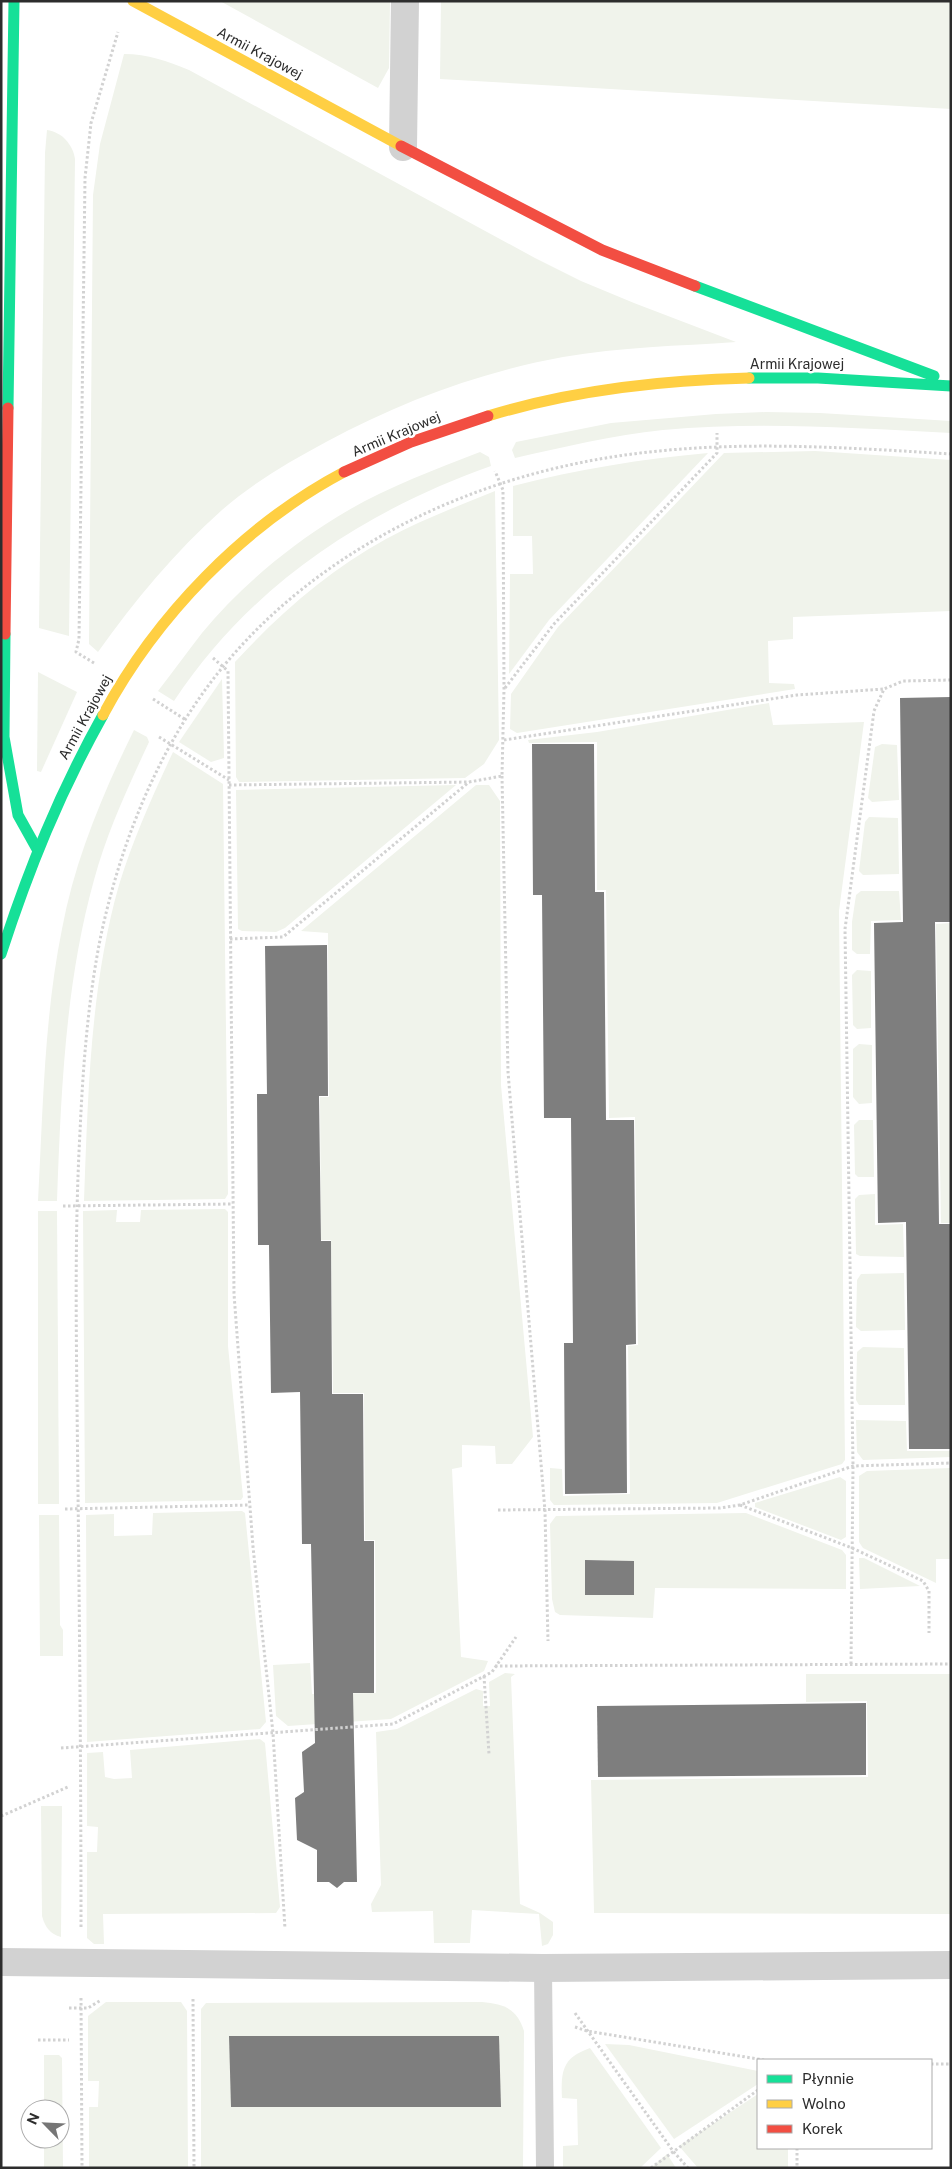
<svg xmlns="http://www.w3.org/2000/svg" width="952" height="2169" font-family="'Public Sans',sans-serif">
<rect width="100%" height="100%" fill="#fff"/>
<!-- green -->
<g fill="#f0f3eb" fill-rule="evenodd">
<path d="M 220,1 L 390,1 L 389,68 L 378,88 Z"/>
<path d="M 441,1 L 951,1 L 951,109 L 440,79 Z"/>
<path d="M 124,54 C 148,54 167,61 189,70 L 535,258 L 581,281 L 634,303 L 736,342 C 679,346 620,347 563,357 C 480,372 400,402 326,442 C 289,462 254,482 222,510 C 175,552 135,600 98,652 L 89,644 L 93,195 L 100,144 Z"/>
<path d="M 47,130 C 62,132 73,145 75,159 L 69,636 L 39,628 L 45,153 Z"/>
<path d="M 766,412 L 820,413 L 951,421 L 951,433 C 855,428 759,421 663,430 C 613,435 564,447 515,458 L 512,450 L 516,442 L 611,423 L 716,414 Z"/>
<path d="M 815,451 L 951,460 L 951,611 L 793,617 L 793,639 L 768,641 L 769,683 L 794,684 L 795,689 L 517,733 L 510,729 L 511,694 L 558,627 L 724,453 Z"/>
<path d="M 480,452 L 489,457 L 491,466 C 362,512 251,585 174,701 L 158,691 C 173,672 187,652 202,633 C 239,588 288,547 337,517 C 382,489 431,471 480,452 Z"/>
<path d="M 708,453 L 549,620 L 509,674 L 510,574 L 533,574 L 532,536 L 513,536 L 513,486 C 578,469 642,459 708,453 Z"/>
<path d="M 495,491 L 499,740 L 484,764 L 465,778 L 239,782 L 236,777 L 235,662 C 279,614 329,570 386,539 C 421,520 458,506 495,491 Z"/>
<path d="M 38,672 L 77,692 L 41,772 L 37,771 Z"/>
<path d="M 222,679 L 224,758 L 211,762 L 179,742 Z"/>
<path d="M 769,703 L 773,725 L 864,722 L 839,911 L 845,1460 L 842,1464 L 717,1503 L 554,1505 L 550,1500 L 550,1468 L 562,1469 L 563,1496 L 630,1494 L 628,1346 L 638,1345 L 635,1117 L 609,1118 L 606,890 L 597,890 L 597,742 L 529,743 L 528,740 L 597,732 Z"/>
<path d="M 134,730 L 147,737 L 149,742 C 128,787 107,832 94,880 C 65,984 61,1094 57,1201 L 38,1201 C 43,1110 44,1018 62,929 C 75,859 103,793 134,730 Z"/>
<path d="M 882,744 L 897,745 L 899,800 L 872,802 L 868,798 L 875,747 Z"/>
<path d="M 173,752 L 223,784 L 228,1194 L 225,1199 L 84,1201 C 88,1095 90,987 119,885 C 133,839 153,795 173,752 Z"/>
<path d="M 456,785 L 285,928 L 276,932 L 242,931 L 238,929 L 236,790 Z"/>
<path d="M 476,785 L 489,785 L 500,801 L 501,1085 L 533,1437 L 512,1464 L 496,1464 L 495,1446 L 462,1445 L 462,1467 L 452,1469 L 461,1657 L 488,1661 L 484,1671 L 391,1719 L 288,1726 L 276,1716 L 273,1665 L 310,1663 L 312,1694 L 376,1693 L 375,1540 L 365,1540 L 364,1393 L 333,1393 L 331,1240 L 321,1240 L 320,1097 L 329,1097 L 328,933 L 301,931 Z"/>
<path d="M 869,817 L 898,818 L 899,874 L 863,875 L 859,871 L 865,822 Z"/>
<path d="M 861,891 L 899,891 L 901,920 L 871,921 L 870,954 L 857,954 L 852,950 L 852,922 L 856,895 Z"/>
<path d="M 951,923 L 951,1223 L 941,1223 L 936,924 Z"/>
<path d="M 857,970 L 871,971 L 871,1028 L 857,1029 L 853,1025 L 852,975 Z"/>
<path d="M 859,1044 L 872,1045 L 872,1103 L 859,1104 L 853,1097 L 853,1049 Z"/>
<path d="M 859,1120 L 873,1120 L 874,1177 L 858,1177 L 855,1174 L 854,1125 Z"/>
<path d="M 875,1194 L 875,1225 L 903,1224 L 904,1257 L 860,1256 L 856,1254 L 855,1199 L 859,1195 Z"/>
<path d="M 225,1209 L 228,1212 L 228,1346 L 243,1497 L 241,1500 L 85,1503 L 83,1211 L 117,1210 L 116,1222 L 140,1222 L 141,1210 Z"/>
<path d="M 38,1211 L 57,1211 L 59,1504 L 38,1504 Z"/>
<path d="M 904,1273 L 905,1330 L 861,1331 L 856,1327 L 857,1280 L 861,1274 Z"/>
<path d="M 863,1347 L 904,1348 L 905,1405 L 859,1405 L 856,1400 L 857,1352 Z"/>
<path d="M 856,1420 L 906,1421 L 907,1451 L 951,1451 L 951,1457 L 863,1460 L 857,1452 Z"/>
<path d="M 951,1468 L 951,1559 L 936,1559 L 936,1583 L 863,1548 L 859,1542 L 859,1476 L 867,1471 Z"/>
<path d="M 840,1477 L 846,1481 L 846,1537 L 841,1540 L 755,1507 L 755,1503 Z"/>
<path d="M 242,1511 L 245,1513 L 266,1722 L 260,1729 L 87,1742 L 86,1515 L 114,1514 L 114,1536 L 152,1535 L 153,1513 Z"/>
<path d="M 746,1513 L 842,1550 L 846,1555 L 846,1589 L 655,1588 L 653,1618 L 560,1615 L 555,1612 L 552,1599 L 550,1524 L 556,1516 ZM 585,1560 L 634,1561 L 634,1595 L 586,1595 Z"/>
<path d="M 39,1515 L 59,1515 L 60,1625 L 63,1630 L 63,1656 L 40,1656 Z"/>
<path d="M 864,1558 L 920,1586 L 860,1589 L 859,1558 Z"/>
<path d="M 505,1673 L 515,1674 L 511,1677 L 520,1904 L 540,1913 L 553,1922 L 553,1935 L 548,1944 L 542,1946 L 539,1914 L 472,1910 L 470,1943 L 434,1943 L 433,1911 L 372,1912 L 371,1904 L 381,1885 L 376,1732 L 397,1729 L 476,1689 L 483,1691 L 483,1706 L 490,1706 L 489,1682 Z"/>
<path d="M 806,1674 L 951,1674 L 951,1914 L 594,1913 L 591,1780 L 868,1777 L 867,1701 L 806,1702 Z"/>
<path d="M 260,1739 L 265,1743 L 280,1907 L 276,1913 L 103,1914 L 104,1944 L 94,1944 L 87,1938 L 87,1852 L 97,1852 L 98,1827 L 87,1826 L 87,1753 L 103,1752 L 105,1777 L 114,1779 L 132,1778 L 130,1750 Z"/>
<path d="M 41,1806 L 62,1806 L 61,1937 C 50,1934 45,1927 42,1916 Z"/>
<path d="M 106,2002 L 181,2002 L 187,2011 L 188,2168 L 89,2168 L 89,2107 L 98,2107 L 99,2081 L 88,2081 L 88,2016 Z"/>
<path d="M 482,2002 C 505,2004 517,2009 524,2031 L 523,2168 L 201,2168 L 201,2009 L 206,2003 Z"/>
<path d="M 605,2044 L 629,2045 L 758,2071 L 758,2084 L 674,2139 Z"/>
<path d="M 590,2048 L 661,2148 L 640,2168 L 563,2168 L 563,2146 L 578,2145 L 577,2099 L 562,2098 C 561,2071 562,2058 590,2048 Z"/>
<path d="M 44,2055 L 59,2055 L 62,2058 L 63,2168 L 44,2168 L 44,2139 L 60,2139 L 60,2109 L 44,2109 Z"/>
<path d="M 758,2094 L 758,2148 L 788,2148 L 788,2168 L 698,2168 L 679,2146 Z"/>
<path d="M 667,2154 L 676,2168 L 651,2168 Z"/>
</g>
<!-- building -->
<g fill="#7e7e7e">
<path d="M 951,697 L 951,922 L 935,922 L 939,1224 L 951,1224 L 951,1449 L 909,1449 L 906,1222 L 878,1223 L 874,923 L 903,922 L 900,698 Z"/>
<path d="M 532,744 L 594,744 L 595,892 L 604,892 L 606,1120 L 634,1120 L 636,1344 L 626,1345 L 627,1493 L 565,1494 L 564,1343 L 573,1343 L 571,1118 L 544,1118 L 542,895 L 533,895 Z"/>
<path d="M 327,945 L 328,1096 L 319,1096 L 321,1241 L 331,1241 L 332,1394 L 363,1394 L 364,1541 L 374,1541 L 374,1693 L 353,1693 L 357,1882 L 344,1882 L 337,1888 L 329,1882 L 317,1882 L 317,1850 L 297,1840 L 295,1798 L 304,1792 L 302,1752 L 315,1743 L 311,1544 L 302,1544 L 300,1392 L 271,1393 L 269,1245 L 258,1245 L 257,1094 L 267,1094 L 265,946 Z"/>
<path d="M 585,1560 L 634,1561 L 634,1595 L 585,1595 Z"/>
<path d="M 866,1703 L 866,1775 L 598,1777 L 597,1706 Z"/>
<path d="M 229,2036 L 499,2036 L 501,2107 L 231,2107 Z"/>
</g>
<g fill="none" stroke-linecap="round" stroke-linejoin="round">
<!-- path -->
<g stroke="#d2d2d2" stroke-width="3" stroke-dasharray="2.5 2.5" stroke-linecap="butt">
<path d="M 213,658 L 228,671 L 234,1294 L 253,1547 L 273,1733 L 285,1929"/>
<path d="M 94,663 L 76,652 L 79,639 L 85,178 L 91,123 L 118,32"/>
<path d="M 505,688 L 554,624 L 717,453 L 717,433"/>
<path d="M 153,699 L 186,720"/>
<path d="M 159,737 L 229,780"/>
<path d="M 504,740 L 797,695 L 884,689"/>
<path d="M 502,776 L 508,1072 L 545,1511 L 548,1641"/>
<path d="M 229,785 L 469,782 L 502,776 L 504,689 L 503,490 L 495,471"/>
<path d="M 230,939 L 283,937 L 469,782"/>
<path d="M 63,1206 L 233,1204"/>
<path d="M 740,1505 L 852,1548 L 923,1581 L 929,1591 L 929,1633"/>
<path d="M 65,1509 L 250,1505"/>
<path d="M 498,1510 L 720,1508 L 740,1505 L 853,1466 L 951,1463"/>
<path d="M 851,1664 L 853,1466 L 845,929 L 874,711 L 884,689 L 903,681 L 951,680"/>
<path d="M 495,1666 L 951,1664"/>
<path d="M 484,1676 L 489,1754"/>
<path d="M 61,1748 L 393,1724 L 492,1672 L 516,1637"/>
<path d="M 1,1816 L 68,1787"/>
<path d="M 81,1927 C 81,1753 79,1578 77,1404 C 76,1313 75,1223 80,1132 C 83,1066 88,999 101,935 C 120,847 154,759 208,686 C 293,571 427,497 565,466 C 692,437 823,446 951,454"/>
<path d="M 81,1998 L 82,2168"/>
<path d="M 193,1999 L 194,2168"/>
<path d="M 69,2008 L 88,2008 L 101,2000"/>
<path d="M 575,2013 L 673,2151 L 688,2168"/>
<path d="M 575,2027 L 587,2031 L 764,2060"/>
<path d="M 38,2040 L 69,2040"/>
<path d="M 931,2064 L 951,2064"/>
<path d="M 797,2148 L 797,2168"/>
<path d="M 651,2168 L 758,2090"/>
</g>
<!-- lane -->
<path stroke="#d2d2d2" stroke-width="18" d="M 543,1968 L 545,2168"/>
<!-- street -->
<g stroke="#d2d2d2" stroke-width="28">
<path d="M 403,147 L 405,1"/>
<path d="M 1,1962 L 543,1968 L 951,1965"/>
</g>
<!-- fast -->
<g stroke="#16e098" stroke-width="11">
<path d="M 695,286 L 934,376"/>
<path d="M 749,378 L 818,378 L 951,386"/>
<path d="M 8,408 L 14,1"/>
<path d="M 5,634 L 4,737 L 18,815 L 37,849"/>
<path d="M 1,954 C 29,868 59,794 103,715"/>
</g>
<!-- slow -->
<g stroke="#ffcf43" stroke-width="11">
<path d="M 133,1 L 401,146"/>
<path d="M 488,416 C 573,390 661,380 749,378"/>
<path d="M 103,715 C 156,616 244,525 344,472"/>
</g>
<!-- jam -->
<g stroke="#f24e42" stroke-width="11">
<path d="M 401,146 L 602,250 L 695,286"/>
<path d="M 344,472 L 411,442 L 488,416"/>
<path d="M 5,634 L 8,408"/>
</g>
</g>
<g text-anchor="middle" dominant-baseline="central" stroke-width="5" stroke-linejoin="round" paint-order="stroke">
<!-- street labels -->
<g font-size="14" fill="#2d2d2d" stroke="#fff">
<text transform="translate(260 53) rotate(28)">Armii Krajowej</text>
<text x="797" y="364">Armii Krajowej</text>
<text transform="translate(396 434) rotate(-23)">Armii Krajowej</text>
<text transform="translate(85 717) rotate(-61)">Armii Krajowej</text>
</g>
</g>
<!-- border -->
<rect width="952" height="2169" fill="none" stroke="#2d2d2d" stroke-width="5"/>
<!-- legend -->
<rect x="757" y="2059" width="175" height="90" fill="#ffffff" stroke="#ababab"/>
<rect x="767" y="2075" width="25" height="8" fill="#16e098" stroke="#ababab"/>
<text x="802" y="2084" font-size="15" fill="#2d2d2d">Płynnie</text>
<rect x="767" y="2100" width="25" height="8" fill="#ffcf43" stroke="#ababab"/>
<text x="802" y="2109" font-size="15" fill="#2d2d2d">Wolno</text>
<rect x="767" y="2125" width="25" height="8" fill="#f24e42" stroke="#ababab"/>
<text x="802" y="2134" font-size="15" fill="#2d2d2d">Korek</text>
<!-- north arrow -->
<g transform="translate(45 2124) rotate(294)"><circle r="24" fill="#ffffff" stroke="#ababab"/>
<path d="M0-4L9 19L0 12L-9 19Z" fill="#767676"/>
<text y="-8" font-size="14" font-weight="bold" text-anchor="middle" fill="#2d2d2d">N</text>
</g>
</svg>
